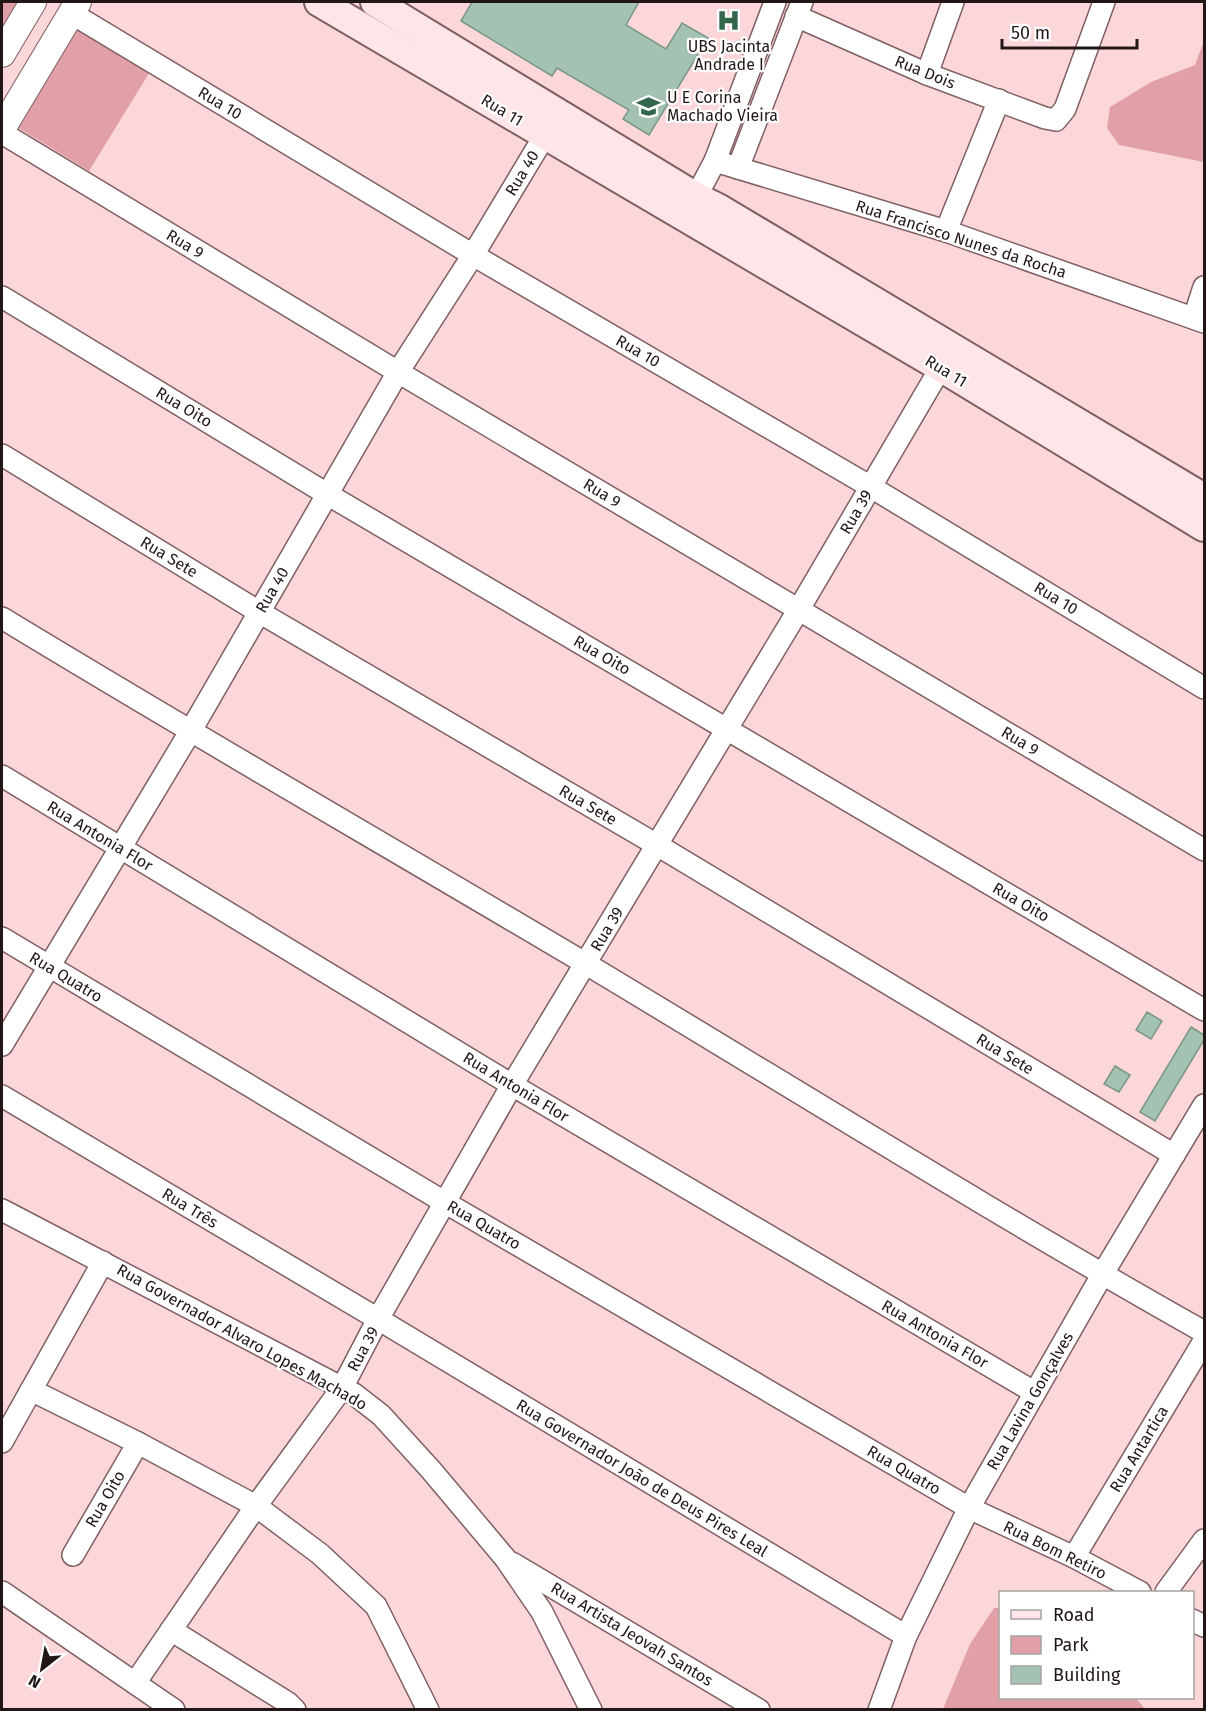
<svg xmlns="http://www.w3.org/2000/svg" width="1206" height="1711" font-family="'Fira Sans',sans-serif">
<rect width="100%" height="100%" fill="#fcd7da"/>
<!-- green -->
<g fill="#e1a0a7">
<path d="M 2,2 L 23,2 L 2,36 Z"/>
<path d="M 79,26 L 151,70 L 89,171 L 17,127 Z"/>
<path d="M 1204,41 L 1204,162 L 1119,145 L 1107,128 L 1110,107 L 1151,82 L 1195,65 Z"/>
<path d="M 994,1608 L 1000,1608 L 1000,1698 L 1136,1698 L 1145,1709 L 943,1709 L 970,1644 Z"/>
</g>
<!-- building -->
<g fill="#a4c2b1" stroke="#7a9786" stroke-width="1.5">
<path d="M 472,2 L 639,2 L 626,25 L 666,49 L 682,23 L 708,38 L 649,135 L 623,119 L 629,110 L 557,68 L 552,76 L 461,21 Z"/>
<path d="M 1147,1012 L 1162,1021 L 1151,1039 L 1136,1030 Z"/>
<path d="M 1191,1027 L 1204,1035 L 1204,1040 L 1155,1121 L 1140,1112 Z"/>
<path d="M 1115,1066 L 1130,1075 L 1119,1092 L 1104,1084 Z"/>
</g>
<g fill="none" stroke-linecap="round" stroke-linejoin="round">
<defs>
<g id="minor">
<path d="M 71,13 L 473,255 L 871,487 L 1204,688"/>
<path d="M 796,16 L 927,74 L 1045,118 L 1056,120 L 1065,109 L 1104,2"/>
<path d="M 927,74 L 953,2"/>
<path d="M 2,133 L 398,372 L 1204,850"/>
<path d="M 715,161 L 946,231 L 1204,322"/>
<path d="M 738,168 L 802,2"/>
<path d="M 690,208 L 715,161 L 775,2"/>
<path d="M 946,231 L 999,100"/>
<path d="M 2,297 L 327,494 L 1204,1010"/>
<path d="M 1194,318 L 1204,287"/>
<path d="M 2,455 L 259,612 L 657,845 L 1174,1155"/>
<path d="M 2,618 C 196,736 393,849 588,965 C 793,1088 996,1215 1204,1332"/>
<path d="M 2,776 L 512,1085 L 1034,1392"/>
<path d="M 2,938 L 446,1203 L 969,1508 L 1074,1557 L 1140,1592"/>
<path d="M 2,1045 L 190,732 L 398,372 L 473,255 L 545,135"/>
<path d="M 2,1096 L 378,1319 L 906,1636"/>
<path d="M 2,1210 L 354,1394 L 381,1415 L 431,1470 L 505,1558 L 542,1612 L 591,1710"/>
<path d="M 31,1390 L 138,1443 L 256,1506 L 320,1554 L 376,1606 L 428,1710"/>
<path d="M 2,1442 L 103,1262"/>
<path d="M 73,1555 L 138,1443"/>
<path d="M 1074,1557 L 1204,1341"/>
<path d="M 512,1563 L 759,1710"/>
<path d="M 2,1592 L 174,1710"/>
<path d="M 1166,1592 L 1204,1540"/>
<path d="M 1192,1620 L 1204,1626"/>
<path d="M 171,1630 L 288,1703 L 295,1710"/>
<path d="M 135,1683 L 256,1506 L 342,1388 L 378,1319 L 512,1085 L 799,609 L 947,357"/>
<path d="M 879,1710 L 906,1636 L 969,1508 L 1102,1275 L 1204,1105"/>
</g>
<g id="tertiary">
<path d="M 2,54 L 33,2"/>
<path d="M 2,129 L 78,2"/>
</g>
<g id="secondary">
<path d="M 319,2 L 942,368 L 1204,527"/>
<path d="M 375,2 L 696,197 L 718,208 L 1204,498"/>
</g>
</defs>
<!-- minor casing -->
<use href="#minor" stroke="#7f5f62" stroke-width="24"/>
<!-- tertiary casing -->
<use href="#tertiary" stroke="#7f5f62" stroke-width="28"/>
<!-- secondary casing -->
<use href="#secondary" stroke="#7f5f62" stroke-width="32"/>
<!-- minor -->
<use href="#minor" stroke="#fff" stroke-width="21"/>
<!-- tertiary -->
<use href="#tertiary" stroke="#fff" stroke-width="26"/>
<!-- secondary -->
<use href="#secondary" stroke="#fee6e8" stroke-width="28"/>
</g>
<!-- icons -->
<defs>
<symbol id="hospital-bare" viewBox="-9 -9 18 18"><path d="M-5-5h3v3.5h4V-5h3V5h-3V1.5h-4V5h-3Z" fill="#32674c" stroke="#fff" stroke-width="2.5" paint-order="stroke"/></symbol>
<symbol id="school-bare" viewBox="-9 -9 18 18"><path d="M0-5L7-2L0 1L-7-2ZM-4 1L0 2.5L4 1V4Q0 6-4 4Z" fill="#32674c" stroke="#fff" stroke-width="2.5" paint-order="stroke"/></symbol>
</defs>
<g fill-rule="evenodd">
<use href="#hospital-bare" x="712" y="4" width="33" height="33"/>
<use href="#school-bare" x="632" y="90" width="33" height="33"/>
</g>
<g text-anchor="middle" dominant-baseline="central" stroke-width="4.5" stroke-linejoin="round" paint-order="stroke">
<!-- poi labels -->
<g font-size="16" fill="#221617" stroke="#fff">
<text x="729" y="46">UBS Jacinta<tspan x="729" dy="18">Andrade I</tspan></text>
<text x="667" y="97" text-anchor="start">U E Corina<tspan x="667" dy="18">Machado Vieira</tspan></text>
</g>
<!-- street labels -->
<g font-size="16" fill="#221617" stroke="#fff">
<text transform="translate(925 72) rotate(22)">Rua Dois</text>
<text transform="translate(220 103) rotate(31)">Rua 10</text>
<text transform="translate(502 110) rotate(31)">Rua 11</text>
<text transform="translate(522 173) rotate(-59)">Rua 40</text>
<text transform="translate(961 239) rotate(18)">Rua Francisco Nunes da Rocha</text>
<text transform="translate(185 244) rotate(31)">Rua 9</text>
<text transform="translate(638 351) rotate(30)">Rua 10</text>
<text transform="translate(946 371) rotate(31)">Rua 11</text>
<text transform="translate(184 407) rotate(31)">Rua Oito</text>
<text transform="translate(602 493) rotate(31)">Rua 9</text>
<text transform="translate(856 512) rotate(-60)">Rua 39</text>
<text transform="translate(169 557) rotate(31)">Rua Sete</text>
<text transform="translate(272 590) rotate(-60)">Rua 40</text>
<text transform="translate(1056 598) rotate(31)">Rua 10</text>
<text transform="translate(602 655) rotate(30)">Rua Oito</text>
<text transform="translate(1020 741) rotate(31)">Rua 9</text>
<text transform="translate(588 805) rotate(30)">Rua Sete</text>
<text transform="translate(100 836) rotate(31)">Rua Antonia Flor</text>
<text transform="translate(1021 902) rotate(30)">Rua Oito</text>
<text transform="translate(607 929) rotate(-59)">Rua 39</text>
<text transform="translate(66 977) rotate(31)">Rua Quatro</text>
<text transform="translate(1005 1054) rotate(31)">Rua Sete</text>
<text transform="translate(516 1087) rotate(31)">Rua Antonia Flor</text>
<text transform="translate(190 1208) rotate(31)">Rua Três</text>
<text transform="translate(484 1225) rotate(30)">Rua Quatro</text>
<text transform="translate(935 1334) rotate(30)">Rua Antonia Flor</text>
<text transform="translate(242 1337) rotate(29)">Rua Governador Alvaro Lopes Machado</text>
<text transform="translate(363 1349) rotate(-62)">Rua 39</text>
<text transform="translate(1030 1401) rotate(-60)">Rua Lavina Gonçalves</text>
<text transform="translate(1139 1449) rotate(-59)">Rua Antartica</text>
<text transform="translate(904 1470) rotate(30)">Rua Quatro</text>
<text transform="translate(642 1478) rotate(31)">Rua Governador João de Deus Pires Leal</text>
<text transform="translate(105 1499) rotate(-60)">Rua Oito</text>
<text transform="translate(1055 1550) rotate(26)">Rua Bom Retiro</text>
<text transform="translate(632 1634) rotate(31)">Rua Artista Jeovah Santos</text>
</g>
</g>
<!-- border -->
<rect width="1206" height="1711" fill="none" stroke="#221617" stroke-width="6"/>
<!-- legend -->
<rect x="999" y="1591" width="195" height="108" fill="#ffffff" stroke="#a7a2a2" stroke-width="1.5"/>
<rect x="1011" y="1610" width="30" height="9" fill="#fee6e8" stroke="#a7a2a2" stroke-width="1.5"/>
<text x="1053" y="1621" font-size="18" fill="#221617">Road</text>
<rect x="1011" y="1636" width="30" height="18" fill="#e1a0a7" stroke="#a7a2a2" stroke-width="1.5"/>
<text x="1053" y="1651" font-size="18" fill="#221617">Park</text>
<rect x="1011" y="1666" width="30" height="18" fill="#a4c2b1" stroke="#a7a2a2" stroke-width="1.5"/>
<text x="1053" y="1681" font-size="18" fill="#221617">Building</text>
<!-- north arrow -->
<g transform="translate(42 1669) rotate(211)" stroke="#ffffff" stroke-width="4.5" paint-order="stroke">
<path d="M0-4.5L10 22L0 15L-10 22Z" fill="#221617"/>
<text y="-9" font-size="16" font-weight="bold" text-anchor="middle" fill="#221617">N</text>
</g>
<!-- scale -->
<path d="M1002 39v9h135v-9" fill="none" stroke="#221617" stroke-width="3"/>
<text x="1011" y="39" font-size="18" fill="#221617" stroke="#ffffff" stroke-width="4.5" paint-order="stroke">50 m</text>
</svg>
